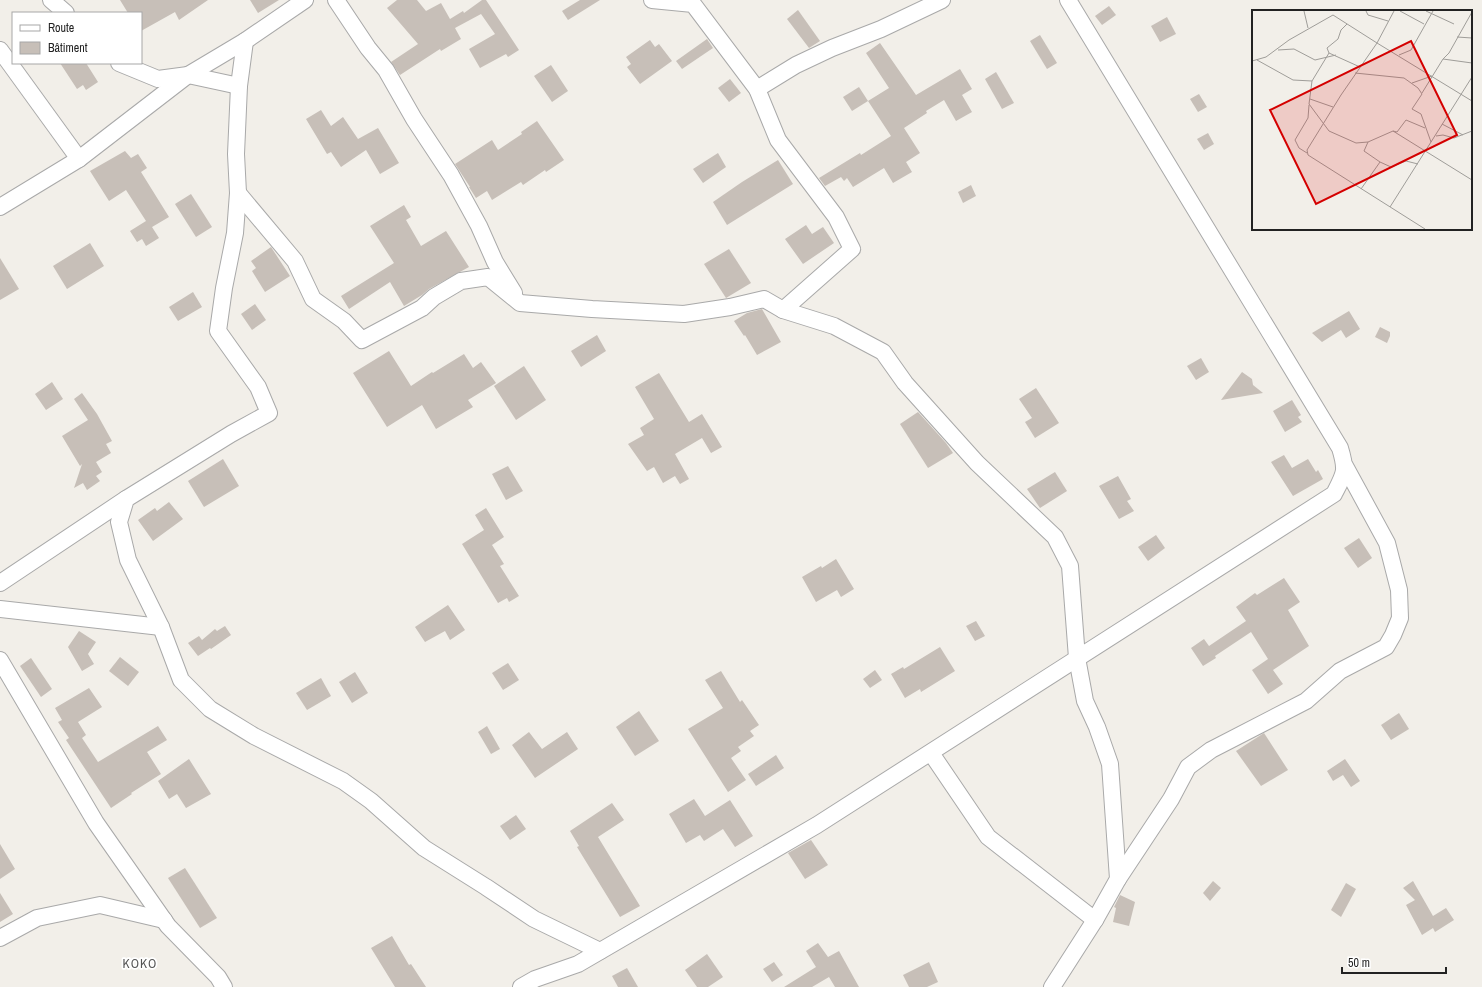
<svg xmlns="http://www.w3.org/2000/svg" width="1482" height="987" font-family="'Archivo Narrow',sans-serif">
<rect width="100%" height="100%" fill="#f2efe9"/>
<!-- building -->
<g fill="#c7bfb8">
<path d="M 120,0 L 208,0 L 179,20 L 175,12 L 141,31 L 141,13 L 128,13 Z"/>
<path d="M 250,0 L 279,0 L 258,13 Z"/>
<path d="M 397,0 L 417,0 L 426,11 L 441,3 L 450,19 L 463,11 L 464,13 L 482,0 L 486,0 L 519,50 L 508,57 L 506,54 L 480,68 L 469,49 L 495,34 L 481,14 L 455,28 L 461,39 L 441,51 L 440,49 L 400,75 L 391,62 L 418,44 L 387,8 Z"/>
<path d="M 580,0 L 600,0 L 568,20 L 562,11 Z"/>
<path d="M 1109,6 L 1116,15 L 1102,25 L 1095,16 Z"/>
<path d="M 798,10 L 820,41 L 809,48 L 787,19 Z"/>
<path d="M 1167,17 L 1176,34 L 1160,42 L 1151,26 Z"/>
<path d="M 1040,35 L 1057,63 L 1047,69 L 1030,41 Z"/>
<path d="M 707,39 L 713,48 L 682,69 L 676,61 Z"/>
<path d="M 650,40 L 655,47 L 659,44 L 672,61 L 640,84 L 627,67 L 631,64 L 626,57 Z"/>
<path d="M 880,43 L 916,95 L 960,69 L 972,89 L 962,95 L 972,112 L 956,121 L 944,100 L 926,111 L 927,113 L 904,128 L 920,153 L 906,162 L 912,172 L 893,183 L 884,168 L 853,187 L 847,178 L 844,181 L 841,177 L 825,186 L 819,178 L 860,153 L 861,155 L 891,136 L 868,101 L 889,88 L 866,53 Z"/>
<path d="M 60,63 L 86,63 L 98,82 L 86,90 L 83,85 L 77,89 Z"/>
<path d="M 551,65 L 568,91 L 552,102 L 534,76 Z"/>
<path d="M 996,72 L 1014,103 L 1002,109 L 985,79 Z"/>
<path d="M 730,79 L 741,93 L 729,102 L 718,88 Z"/>
<path d="M 859,87 L 868,101 L 852,111 L 843,97 Z"/>
<path d="M 1199,94 L 1207,107 L 1198,112 L 1190,99 Z"/>
<path d="M 321,110 L 331,126 L 343,117 L 358,139 L 378,128 L 399,163 L 380,174 L 366,150 L 341,167 L 331,152 L 327,154 L 306,119 Z"/>
<path d="M 537,121 L 564,160 L 546,172 L 545,170 L 523,185 L 521,182 L 492,200 L 487,191 L 476,198 L 469,187 L 470,187 L 455,164 L 492,140 L 498,150 L 522,134 L 521,132 Z"/>
<path d="M 1208,133 L 1214,144 L 1204,150 L 1197,139 Z"/>
<path d="M 125,151 L 131,158 L 138,154 L 147,168 L 141,172 L 169,217 L 152,227 L 159,238 L 146,246 L 142,239 L 137,242 L 130,231 L 146,221 L 126,190 L 109,201 L 90,171 Z"/>
<path d="M 718,153 L 726,167 L 703,183 L 693,169 Z"/>
<path d="M 778,160 L 793,184 L 727,225 L 713,202 L 742,182 Z"/>
<path d="M 971,185 L 976,196 L 963,203 L 958,192 Z"/>
<path d="M 191,194 L 212,227 L 196,237 L 175,204 Z"/>
<path d="M 404,205 L 411,217 L 406,220 L 421,246 L 446,231 L 469,267 L 429,289 L 422,295 L 404,306 L 390,282 L 349,309 L 341,296 L 394,263 L 370,226 Z"/>
<path d="M 806,225 L 812,234 L 823,227 L 834,243 L 803,264 L 785,239 Z"/>
<path d="M 90,243 L 104,266 L 67,289 L 53,266 Z"/>
<path d="M 271,247 L 290,276 L 265,292 L 252,271 L 256,268 L 251,261 Z"/>
<path d="M 729,249 L 751,283 L 726,298 L 704,264 Z"/>
<path d="M 0,258 L 19,289 L 0,300 Z"/>
<path d="M 193,292 L 202,307 L 178,321 L 169,307 Z"/>
<path d="M 255,304 L 266,320 L 252,330 L 241,314 Z"/>
<path d="M 762,309 L 781,342 L 757,355 L 745,335 L 744,336 L 734,321 L 747,313 Z"/>
<path d="M 1349,311 L 1360,329 L 1346,338 L 1341,330 L 1322,342 L 1312,333 Z"/>
<path d="M 1380,327 L 1390,332 L 1390,336 L 1387,343 L 1375,337 Z"/>
<path d="M 597,335 L 606,351 L 581,367 L 571,351 Z"/>
<path d="M 389,351 L 411,386 L 432,372 L 433,373 L 464,354 L 473,368 L 481,362 L 496,383 L 468,400 L 473,407 L 436,429 L 422,405 L 387,427 L 353,373 Z"/>
<path d="M 1201,358 L 1209,372 L 1196,380 L 1187,366 Z"/>
<path d="M 524,366 L 546,400 L 516,420 L 494,386 Z"/>
<path d="M 1242,372 L 1252,379 L 1253,385 L 1263,393 L 1221,400 Z"/>
<path d="M 659,373 L 689,422 L 702,414 L 722,447 L 711,453 L 702,438 L 675,454 L 689,479 L 680,484 L 675,476 L 663,483 L 654,467 L 647,471 L 628,444 L 644,435 L 640,428 L 654,419 L 635,387 Z"/>
<path d="M 52,382 L 63,399 L 46,410 L 35,394 Z"/>
<path d="M 1036,388 L 1059,423 L 1035,438 L 1025,422 L 1032,418 L 1019,399 Z"/>
<path d="M 82,393 L 97,414 L 112,441 L 106,444 L 111,453 L 96,462 L 102,472 L 96,476 L 100,481 L 87,490 L 83,483 L 74,488 L 82,464 L 80,466 L 62,436 L 88,420 L 74,399 Z"/>
<path d="M 1292,400 L 1301,415 L 1298,417 L 1302,422 L 1285,432 L 1273,411 Z"/>
<path d="M 918,412 L 946,443 L 953,453 L 928,468 L 900,424 Z"/>
<path d="M 1284,455 L 1292,468 L 1308,459 L 1316,472 L 1318,470 L 1323,479 L 1293,496 L 1271,462 Z"/>
<path d="M 223,459 L 239,486 L 204,507 L 188,481 Z"/>
<path d="M 508,466 L 523,491 L 506,500 L 492,474 Z"/>
<path d="M 1055,472 L 1067,491 L 1040,508 L 1027,489 Z"/>
<path d="M 1118,476 L 1131,499 L 1127,501 L 1134,511 L 1119,519 L 1099,486 Z"/>
<path d="M 169,502 L 183,519 L 153,541 L 138,520 L 155,508 L 157,511 Z"/>
<path d="M 486,508 L 504,537 L 492,545 L 504,564 L 500,566 L 519,596 L 509,602 L 507,598 L 498,603 L 462,544 L 484,530 L 475,515 Z"/>
<path d="M 1156,535 L 1165,548 L 1148,561 L 1138,547 Z"/>
<path d="M 1359,538 L 1372,558 L 1358,568 L 1344,548 Z"/>
<path d="M 836,559 L 854,589 L 841,597 L 837,590 L 816,602 L 802,577 L 821,566 L 822,568 Z"/>
<path d="M 1284,578 L 1300,602 L 1288,610 L 1309,646 L 1273,670 L 1283,684 L 1268,694 L 1252,670 L 1268,659 L 1251,632 L 1215,656 L 1216,658 L 1203,666 L 1191,648 L 1204,639 L 1209,646 L 1246,621 L 1236,607 L 1255,593 L 1257,595 Z"/>
<path d="M 448,605 L 465,630 L 450,640 L 445,631 L 425,642 L 415,627 Z"/>
<path d="M 976,621 L 985,636 L 975,641 L 966,626 Z"/>
<path d="M 225,626 L 231,635 L 211,649 L 210,648 L 198,656 L 188,643 L 199,636 L 202,640 L 215,629 L 217,631 Z"/>
<path d="M 79,631 L 96,642 L 88,654 L 94,664 L 82,671 L 68,647 Z"/>
<path d="M 940,647 L 955,671 L 921,692 L 920,689 L 905,698 L 891,674 L 903,667 L 904,669 Z"/>
<path d="M 120,657 L 139,672 L 128,686 L 109,671 Z"/>
<path d="M 31,658 L 52,689 L 41,697 L 20,666 Z"/>
<path d="M 508,663 L 519,680 L 503,690 L 492,673 Z"/>
<path d="M 875,670 L 882,680 L 870,688 L 863,679 Z"/>
<path d="M 721,671 L 740,702 L 742,700 L 759,725 L 750,731 L 754,736 L 738,747 L 741,751 L 731,758 L 746,780 L 728,792 L 688,729 L 723,708 L 705,680 Z"/>
<path d="M 355,672 L 368,693 L 352,703 L 339,682 Z"/>
<path d="M 321,678 L 331,696 L 307,710 L 296,693 Z"/>
<path d="M 89,688 L 102,707 L 78,722 L 86,735 L 82,738 L 98,762 L 158,726 L 167,740 L 147,752 L 161,774 L 131,793 L 132,794 L 111,808 L 66,740 L 69,738 L 58,722 L 62,720 L 55,708 Z"/>
<path d="M 639,711 L 659,741 L 635,756 L 616,727 Z"/>
<path d="M 1399,713 L 1409,729 L 1391,740 L 1381,725 Z"/>
<path d="M 487,726 L 500,749 L 491,754 L 478,732 Z"/>
<path d="M 529,732 L 542,749 L 567,732 L 578,749 L 535,778 L 512,745 Z"/>
<path d="M 1264,733 L 1288,770 L 1261,786 L 1236,751 Z"/>
<path d="M 776,755 L 784,768 L 756,786 L 748,774 Z"/>
<path d="M 189,759 L 211,794 L 186,808 L 177,794 L 169,799 L 158,781 Z"/>
<path d="M 1345,759 L 1360,781 L 1351,787 L 1343,775 L 1333,781 L 1327,771 Z"/>
<path d="M 694,799 L 705,816 L 730,800 L 753,836 L 735,847 L 723,829 L 704,841 L 700,835 L 686,843 L 669,814 Z"/>
<path d="M 612,803 L 624,820 L 598,837 L 640,906 L 620,917 L 577,847 L 579,846 L 570,831 Z"/>
<path d="M 516,815 L 526,829 L 510,840 L 500,826 Z"/>
<path d="M 811,840 L 828,865 L 805,879 L 788,853 Z"/>
<path d="M 0,844 L 15,869 L 0,879 Z"/>
<path d="M 185,868 L 217,918 L 200,928 L 168,878 Z"/>
<path d="M 1213,881 L 1221,888 L 1210,901 L 1203,893 Z"/>
<path d="M 1413,881 L 1433,916 L 1446,908 L 1454,920 L 1435,932 L 1433,928 L 1422,935 L 1406,905 L 1415,900 L 1403,888 Z"/>
<path d="M 1346,883 L 1356,889 L 1341,917 L 1331,910 Z"/>
<path d="M 0,893 L 13,914 L 0,922 Z"/>
<path d="M 1120,895 L 1135,902 L 1129,926 L 1113,922 L 1116,908 L 1114,907 Z"/>
<path d="M 392,936 L 409,965 L 411,964 L 426,987 L 395,987 L 371,948 Z"/>
<path d="M 818,943 L 828,957 L 839,951 L 859,987 L 835,987 L 829,977 L 812,987 L 784,987 L 816,967 L 806,951 Z"/>
<path d="M 707,954 L 723,977 L 708,987 L 697,987 L 685,970 Z"/>
<path d="M 774,962 L 783,975 L 772,982 L 763,969 Z"/>
<path d="M 929,962 L 938,982 L 927,987 L 909,987 L 903,975 Z"/>
<path d="M 627,968 L 638,987 L 618,987 L 612,976 Z"/>
</g>
<g fill="none" stroke-linecap="round" stroke-linejoin="round">
<defs>
<g id="street">
<path d="M 51,0 L 66,13"/>
<path d="M 336,0 L 368,48 L 386,70 L 414,119 L 451,175 L 479,226 L 495,262 L 514,293"/>
<path d="M 652,0 L 693,4 L 757,89 L 778,140 L 836,217 L 852,249 L 783,310 L 834,326 L 883,352 L 905,383 L 977,463 L 1055,537 L 1070,566 L 1077,658 L 1085,701 L 1097,727 L 1110,764 L 1118,879 L 1095,920 L 1052,987"/>
<path d="M 245,41 L 239,86 L 236,154 L 238,193 L 235,233 L 224,288 L 218,331 L 258,387 L 269,413 L 231,434 L 126,499 L 119,522 L 128,560 L 161,627 L 181,680 L 210,709 L 254,736 L 343,781 L 371,801 L 424,848 L 486,887 L 534,919 L 600,951"/>
<path d="M 0,50 L 79,159"/>
<path d="M 119,63 L 158,79 L 188,75 L 239,86"/>
<path d="M 757,89 L 796,65 L 832,48 L 881,29 L 942,0"/>
<path d="M 238,193 L 295,261 L 313,299 L 344,321 L 362,340 L 422,308 L 434,297 L 461,281 L 488,277 L 520,303 L 592,309 L 684,314 L 730,307 L 764,299 L 783,310"/>
<path d="M 0,207 L 79,159 L 188,75 L 245,41 L 305,0"/>
<path d="M 0,583 L 126,499"/>
<path d="M 0,609 L 161,627"/>
<path d="M 0,660 L 96,823 L 168,926 L 218,977 L 224,987"/>
<path d="M 931,753 L 988,837 L 1095,920"/>
<path d="M 1118,879 L 1171,799 L 1188,767 L 1211,750 L 1306,701 L 1340,671 L 1386,647 L 1393,635 L 1400,618 L 1399,590 L 1387,543 L 1345,466"/>
<path d="M 0,938 L 37,918 L 100,905 L 164,920"/>
<path d="M 521,987 L 535,979 L 578,964 L 817,825 L 1334,494 C 1345,473 1347,471 1340,448 L 1068,0"/>
</g>
</defs>
<!-- street casing -->
<use href="#street" stroke="#a9a9a9" stroke-width="18"/>
<!-- street -->
<use href="#street" stroke="#fff" stroke-width="16"/>
</g>
<g text-anchor="middle" dominant-baseline="central" stroke-width="3.5" stroke-linejoin="round" paint-order="stroke">
<!-- neighbourhood labels -->
<g font-size="13" letter-spacing="1" fill="#555" stroke="#fff">
<text x="140" y="963">KOKO</text>
</g>
</g>
<!-- overview -->
<g transform="translate(1252 10)">
<rect width="220" height="220" fill="#f2efe9"/>
<path fill="none" stroke="#9f9d99" stroke-width="1" d="M 52,1 L 56,18M 114,1 L 116,5 L 136,11M 148,1 L 172,14M 174,1 L 202,14M 95,14 L 89,20 L 86,29 L 75,38 L 77,43 L 60,71 L 57,94 L 77,121 L 104,133 L 116,132 L 112,141 L 128,152 L 139,157 L 154,151 L 166,154M 205,27 L 220,28M 26,40 L 42,39 L 63,50 L 84,45M 77,43 L 108,57M 147,45 L 159,40 L 181,1M 191,49 L 197,43 L 220,2M 5,50 L 41,70 L 60,71M 0,51 L 14,47 L 37,30 L 81,5 L 125,33 L 142,1M 103,63 L 152,68 L 166,78 L 170,84 L 160,99 L 169,104 L 179,132M 160,73 L 180,66M 170,83 L 191,49 L 220,53M 58,89 L 81,97M 190,114 L 211,125M 141,121 L 220,170M 184,126 L 191,125 L 202,128 L 220,121M 116,132 L 141,121 L 145,122 L 154,110 L 173,118M 55,143 L 47,138 L 43,130 L 56,108 L 57,95M 109,179 L 128,152M 138,197 L 220,67M 173,219 L 56,145 L 55,140 L 89,85 L 125,33 L 220,91"/>
<path fill="#d40000" fill-opacity="0.15" stroke="#d40000" stroke-width="2" d="M 159,31 L 205,125 L 64,194 L 18,100 Z"/>
<rect width="220" height="220" fill="none" stroke="#222" stroke-width="2"/>
</g>
<!-- legend -->
<rect x="12" y="12" width="130" height="52" fill="#ffffff" stroke="#a7a7a7"/>
<rect x="20" y="25" width="20" height="6" fill="#ffffff" stroke="#a7a7a7"/>
<text x="48" y="32" font-size="12" fill="#222222">Route</text>
<rect x="20" y="42" width="20" height="12" fill="#c7bfb8" stroke="#a7a7a7"/>
<text x="48" y="52" font-size="12" fill="#222222">Bâtiment</text>
<!-- scale -->
<path d="M1342 967v6h104v-6" fill="none" stroke="#222222" stroke-width="2"/>
<text x="1348" y="967" font-size="12" fill="#222222" stroke="#ffffff" stroke-width="3" paint-order="stroke">50 m</text>
</svg>
